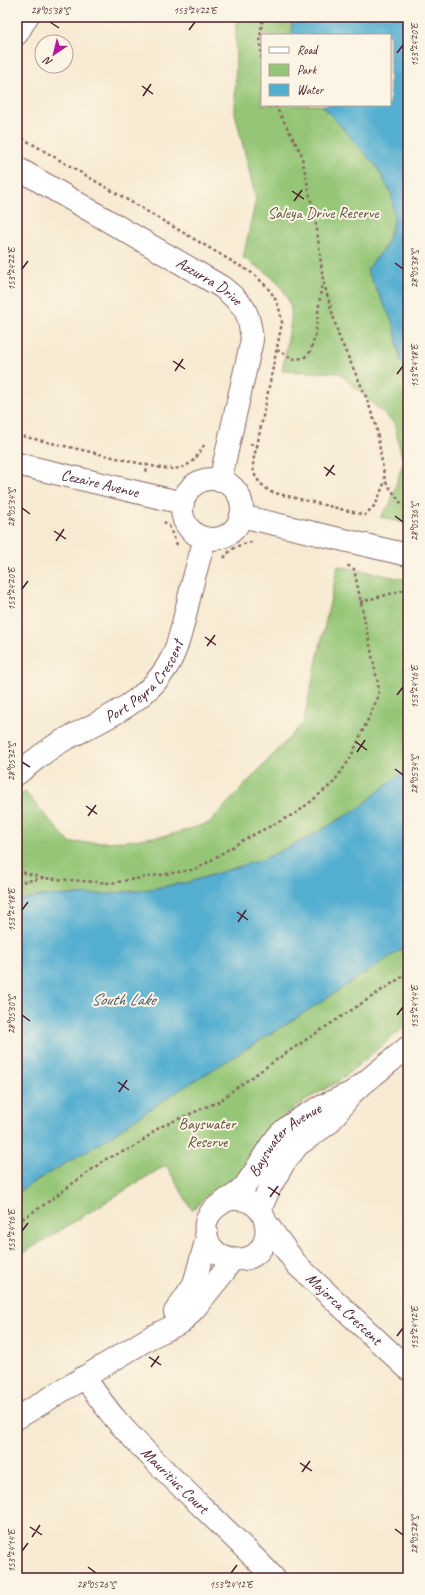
<svg xmlns="http://www.w3.org/2000/svg" width="425" height="1595" font-family="Caveat,sans-serif">
<rect width="100%" height="100%" fill="#fcf5e5"/>
<filter id="ink" filterUnits="userSpaceOnUse"><feTurbulence type="fractalNoise" baseFrequency=".025" numOctaves="2"/><feDisplacementMap in="SourceGraphic" scale="8" xChannelSelector="R" yChannelSelector="G"/><feConvolveMatrix kernelMatrix="1 2 1 2 8 2 1 2 1" color-interpolation-filters="sRGB"/></filter>
<filter id="wash" filterUnits="userSpaceOnUse"><feTurbulence type="fractalNoise" baseFrequency=".012" numOctaves="4" result="noise"/><feDisplacementMap in="SourceGraphic" scale="16" xChannelSelector="R" yChannelSelector="G"/><feGaussianBlur stdDeviation="0.9" result="paint"/><feColorMatrix in="noise" values="0 0 0 0 0 0 0 0 0 0 0 0 0 0 0 0 0 1.4 0 .05"/><feComposite in="paint" operator="in"/></filter>
<g filter="url(#wash)">
<rect width="100%" height="100%" fill="#f7ead2"/>
<!-- green -->
<g fill="#95c677" stroke="#707251">
<path d="M 236,17 L 292,17 L 292,35 L 262,35 L 262,105 L 322,105 L 377,167 L 392,195 L 394,221 L 385,246 L 367,270 L 394,325 L 401,363 L 408,368 L 408,524 L 380,517 L 390,504 L 403,462 L 394,423 L 339,373 L 282,371 C 284,359 293,319 291,310 C 286,283 265,271 243,258 L 256,199 L 235,113 Z"/>
<path d="M 338,566 L 408,580 L 408,768 L 375,794 L 361,807 L 305,839 L 264,859 L 189,882 L 150,889 L 107,894 L 41,896 L 17,901 L 17,798 L 25,792 L 70,843 L 125,841 L 170,835 L 209,823 L 303,723 Z"/>
<path d="M 408,945 L 408,1024 L 339,1081 L 313,1096 L 287,1113 L 267,1134 L 240,1178 L 231,1185 L 220,1187 L 210,1193 L 192,1210 L 166,1165 L 17,1257 L 17,1192 L 100,1143 L 165,1099 L 290,1022 Z"/>
</g>
<!-- water -->
<g fill="#52aed0" stroke="#4e667e">
<path d="M 292,17 L 408,17 L 408,368 L 401,363 L 394,325 L 367,270 L 386,246 L 394,221 L 392,195 L 377,167 L 322,105 L 390,105 L 390,35 L 292,35 Z"/>
<path d="M 408,768 L 408,945 L 290,1022 L 165,1099 L 100,1143 L 17,1192 L 17,901 L 41,896 L 107,894 L 150,889 L 189,882 L 264,859 L 305,839 L 361,807 L 375,794 Z"/>
</g>
</g>
<g filter="url(#ink)">
<g fill="none" stroke-linecap="round" stroke-linejoin="round">
<defs>
<g id="minor">
<path d="M 17,34 L 27,17"/>
<path id="s1" d="M 17,168 L 222,287 C 245,306 249,310 252,340 L 220,481"/>
<path id="s2" d="M 17,464 L 183,503"/>
<circle cx="212" cy="509" r="30"/>
<path d="M 241,516 L 408,555"/>
<path id="s3" d="M 17,774 C 33,762 47,749 64,740 C 106,718 154,700 174,653 C 182,634 185,614 190,594 C 194,575 200,557 205,538"/>
<path id="s4" d="M 226,1200 C 275,1191 278,1255 243,1259 C 231,1261 221,1258 213,1249 C 209,1245 207,1238 206,1233 C 202,1209 225,1203 240,1191 C 243,1188 247,1184 249,1180 C 261,1164 269,1143 284,1130 C 305,1113 329,1103 353,1092"/>
<path d="M 260,1210 L 270,1187 L 284,1163 L 298,1145 L 329,1123 L 353,1092 L 408,1047"/>
<path id="s5" d="M 267,1224 L 297,1265 L 408,1369"/>
<path d="M 175,1312 L 194,1284 L 207,1238"/>
<path id="s6" d="M 84,1377 C 95,1392 105,1407 117,1421 C 166,1476 223,1524 274,1578"/>
<path d="M 17,1418 L 151,1337 L 182,1322 L 195,1308 L 224,1272 L 231,1260"/>
</g>
</defs>
<!-- minor casing -->
<use href="#minor" stroke="#876665" stroke-width="24"/>
<!-- path -->
<g stroke="#876665" stroke-width="2.5" stroke-dasharray="3 3" stroke-linecap="butt">
<path d="M 262,65 L 260,38 L 263,17"/>
<path d="M 275,105 L 301,153 L 317,230 L 323,280 L 339,337 L 365,394 L 376,425 L 385,481 L 400,502 L 408,508"/>
<path d="M 17,135 L 252,273 C 270,288 279,299 282,323 L 257,446"/>
<path d="M 277,350 L 293,359 L 304,358 L 310,352 L 315,336 L 322,282"/>
<path d="M 17,435 L 147,465"/>
<path d="M 250,444 L 257,446 C 250,468 251,478 271,492 L 365,515 L 376,504 L 385,481"/>
<path d="M 146,472 L 147,465 C 175,471 189,473 204,445"/>
<path d="M 164,522 L 169,526 L 178,547"/>
<path d="M 224,558 C 231,548 240,544 252,542"/>
<path d="M 360,602 L 408,589"/>
<path d="M 17,871 L 40,877"/>
<path d="M 17,883 L 42,878 L 110,883 L 197,869 L 245,839 L 298,812 L 333,783 L 350,759 L 379,695 L 378,684 L 354,569 L 347,565"/>
<path d="M 17,1222 L 41,1207 L 106,1159 L 134,1147 L 160,1127 L 220,1101 L 236,1088 L 295,1047 L 408,973"/>
</g>
<!-- minor -->
<use href="#minor" stroke="#fff" stroke-width="22"/>
</g>
</g>
<!-- ticks -->
<path fill="none" stroke="#4a1f2b" stroke-width="1.5" d="M 50,22 L 59,28M 189,30 L 195,22M 397,53 L 403,45M 142,86 L 153,94M 143,96 L 151,84M 292,191 L 304,199M 294,201 L 302,190M 395,263 L 403,269M 22,269 L 28,261M 173,361 L 185,369M 175,371 L 183,359M 397,374 L 403,366M 324,467 L 335,475M 326,476 L 334,465M 22,508 L 30,514M 395,516 L 403,522M 54,531 L 66,539M 56,541 L 64,529M 22,589 L 28,581M 205,637 L 216,645M 207,646 L 215,635M 397,695 L 403,687M 356,742 L 367,750M 357,752 L 365,740M 22,762 L 30,767M 395,769 L 403,775M 86,806 L 97,814M 88,816 L 96,805M 22,910 L 28,902M 237,912 L 248,920M 238,922 L 246,910M 22,1015 L 30,1021M 397,1015 L 403,1007M 118,1082 L 129,1090M 119,1092 L 127,1080M 268,1187 L 280,1195M 270,1197 L 278,1186M 22,1231 L 28,1223M 397,1336 L 403,1328M 149,1357 L 161,1365M 151,1367 L 159,1356M 300,1463 L 312,1471M 302,1472 L 310,1461M 30,1527 L 42,1535M 395,1529 L 403,1535M 32,1537 L 40,1525M 22,1551 L 28,1543M 88,1567 L 96,1573M 231,1573 L 237,1565"/>
<g text-anchor="middle" dominant-baseline="central" stroke-width="4" stroke-linejoin="round" paint-order="stroke">
<!-- park labels -->
<g font-size="16" fill="#605142" stroke="#fcf5e5">
<text x="323" y="213">Saleya Drive Reserve</text>
<text x="207" y="1124">Bayswater<tspan x="207" dy="18">Reserve</tspan></text>
</g>
<!-- street labels -->
<g font-size="16" fill="#4a1f2b" stroke="#fcf5e5">
<text stroke="none"><textPath href="#s1" startOffset="223">Azzurra Drive</textPath></text>
<text stroke="none"><textPath href="#s2" startOffset="85">Cezaire Avenue</textPath></text>
<text stroke="none"><textPath href="#s3" startOffset="160">Port Peyra Crescent</textPath></text>
<text stroke="none"><textPath href="#s4" startOffset="277">Bayswater Avenue</textPath></text>
<text stroke="none"><textPath href="#s5" startOffset="115">Majorca Crescent</textPath></text>
<text stroke="none"><textPath href="#s6" startOffset="138">Mauritius Court</textPath></text>
</g>
<!-- water labels -->
<g font-size="17" font-style="italic" fill="#4d586d" stroke="#fcf5e5">
<text x="123" y="999">South Lake</text>
</g>
</g>
<!-- margin -->
<rect width="425" height="1595" fill="none" stroke="#fcf5e5" stroke-width="44"/>
<!-- legend -->
<rect x="261" y="34" width="130" height="72" fill="#fcf5e5" stroke="#b59f9b"/>
<rect x="269" y="47" width="20" height="6" fill="#ffffff" stroke="#b59f9b"/>
<text x="297" y="54" font-size="12" fill="#4a1f2b">Road</text>
<rect x="269" y="64" width="20" height="12" fill="#95c677" stroke="#b59f9b"/>
<text x="297" y="74" font-size="12" fill="#4a1f2b">Park</text>
<rect x="269" y="84" width="20" height="12" fill="#52aed0" stroke="#b59f9b"/>
<text x="297" y="94" font-size="12" fill="#4a1f2b">Water</text>
<!-- north arrow -->
<g transform="translate(54 54) rotate(215)"><circle r="19" fill="#fcf5e5" stroke="#b59f9b"/>
<path d="M0-3L7 15L0 10L-7 15Z" fill="#b5179e"/>
<text y="-6" font-size="11" font-weight="bold" text-anchor="middle" fill="#4a1f2b">N</text>
</g>
<rect x="22" y="22" width="381" height="1551" fill="none" stroke="#4a1f2b" stroke-width="1.5"/>
<g font-size="10" text-anchor="middle" fill="#4a1f2b">
<text x="50" y="14">28°05'38"S</text>
<text x="195" y="14">153°24'22"E</text>
<text transform="translate(414 45) rotate(-90)" y="4">153°24'20"E</text>
<text transform="translate(11 269) rotate(-90)" y="4">153°24'22"E</text>
<text transform="translate(414 269) rotate(-90)" y="4">28°05'38"S</text>
<text transform="translate(414 366) rotate(-90)" y="4">153°24'18"E</text>
<text transform="translate(11 508) rotate(-90)" y="4">28°05'34"S</text>
<text transform="translate(414 522) rotate(-90)" y="4">28°05'36"S</text>
<text transform="translate(11 589) rotate(-90)" y="4">153°24'20"E</text>
<text transform="translate(414 687) rotate(-90)" y="4">153°24'16"E</text>
<text transform="translate(11 762) rotate(-90)" y="4">28°05'32"S</text>
<text transform="translate(414 775) rotate(-90)" y="4">28°05'34"S</text>
<text transform="translate(11 910) rotate(-90)" y="4">153°24'18"E</text>
<text transform="translate(414 1007) rotate(-90)" y="4">153°24'14"E</text>
<text transform="translate(11 1015) rotate(-90)" y="4">28°05'30"S</text>
<text transform="translate(11 1231) rotate(-90)" y="4">153°24'16"E</text>
<text transform="translate(414 1328) rotate(-90)" y="4">153°24'12"E</text>
<text transform="translate(414 1535) rotate(-90)" y="4">28°05'28"S</text>
<text transform="translate(11 1551) rotate(-90)" y="4">153°24'14"E</text>
<text x="96" y="1588">28°05'26"S</text>
<text x="231" y="1588">153°24'12"E</text>
</g>
</svg>
